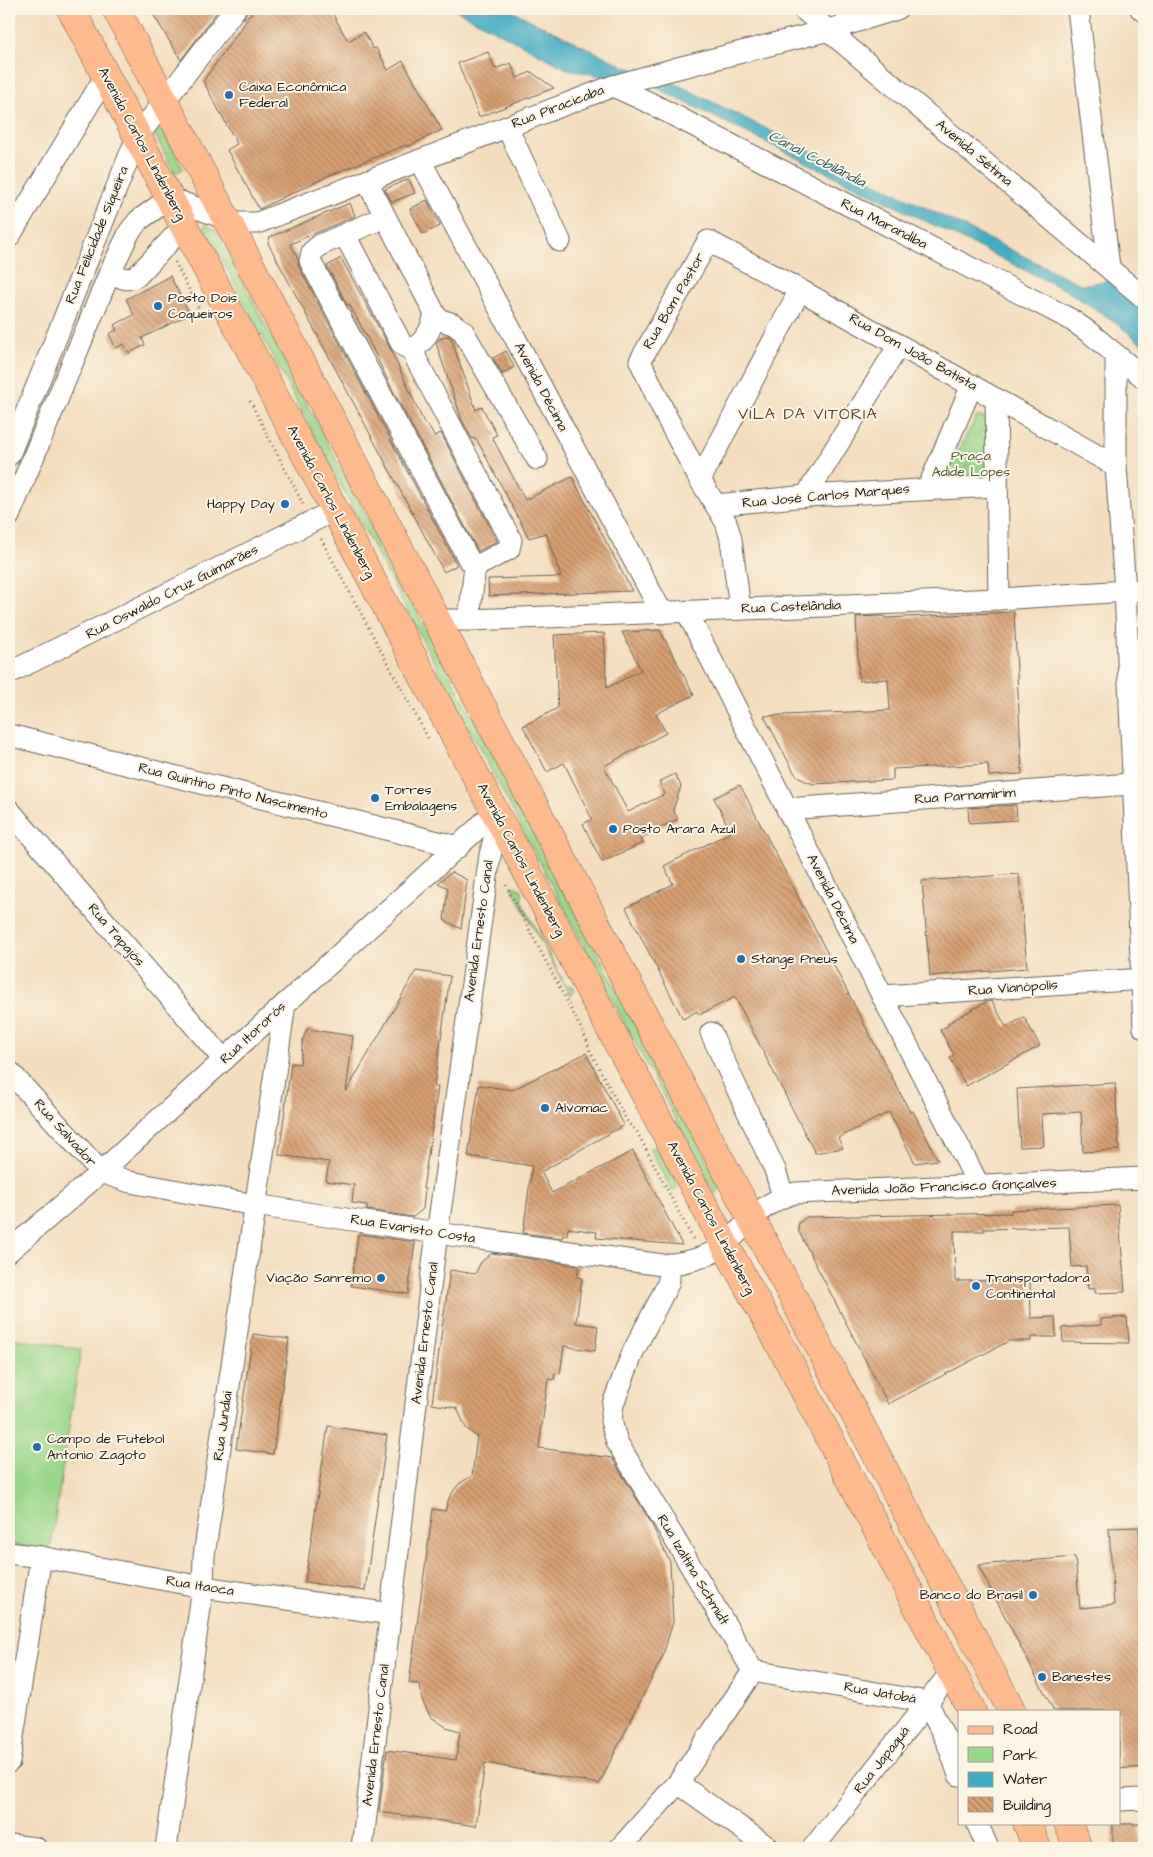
<svg xmlns="http://www.w3.org/2000/svg" width="1153" height="1857" font-family="'Architects Daughter',sans-serif">
<defs>
<pattern id="park-crowns" width="20" height="18" patternUnits="userSpaceOnUse" patternTransform="scale(1.25)"><rect width="20" height="18" fill="#9ad68b"/><path d="M2 6a3 3 0 1 1 6 0M12 15a3 3 0 1 1 6 0" fill="none" stroke="#84b777"/></pattern>
<pattern id="building-back-hatch" width="6" height="6" patternUnits="userSpaceOnUse" patternTransform="scale(1.25)"><rect width="6" height="6" fill="#d69e71"/><path d="M-1 5l2 2M0 0l6 6M5-1l2 2" fill="none" stroke="#ad805c"/></pattern>
</defs>
<rect width="100%" height="100%" fill="#fcf5e5"/>
<filter id="ink" filterUnits="userSpaceOnUse"><feTurbulence type="fractalNoise" baseFrequency=".02" numOctaves="2"/><feDisplacementMap in="SourceGraphic" scale="10" xChannelSelector="R" yChannelSelector="G"/><feConvolveMatrix kernelMatrix="1 2 1 2 8 2 1 2 1" color-interpolation-filters="sRGB"/></filter>
<filter id="wash" filterUnits="userSpaceOnUse"><feTurbulence type="fractalNoise" baseFrequency=".0096" numOctaves="4" result="noise"/><feDisplacementMap in="SourceGraphic" scale="20" xChannelSelector="R" yChannelSelector="G"/><feGaussianBlur stdDeviation="1.12" result="paint"/><feColorMatrix in="noise" values="0 0 0 0 0 0 0 0 0 0 0 0 0 0 0 0 0 1.4 0 .05"/><feComposite in="paint" operator="in"/></filter>
<g filter="url(#wash)">
<rect width="100%" height="100%" fill="#f3ddbe"/>
<!-- green -->
<g fill="#9ad68b" stroke="#5b7954">
<path d="M 162,129 L 183,169 L 175,173 L 154,133 Z"/>
<path d="M 206,225 L 215,230 L 721,1187 L 715,1194 L 204,226 Z"/>
<path d="M 511,886 L 521,889 L 523,894 L 521,900 L 565,985 L 573,986 L 573,992 L 570,996 Z"/>
<path d="M 658,1147 L 678,1186 L 673,1192 L 649,1148 Z"/>
<path d="M 9,1338 L 81,1349 L 50,1551 L 9,1544 Z"/>
</g>
<!-- park -->
<path fill="url(#park-crowns)" stroke="#5b7954" d="M 977,416 L 991,420 L 987,484 L 944,479 Z"/>
<!-- water -->
<path fill="#42acc1" stroke="#2f646e" d="M 454,9 L 508,9 L 626,67 L 670,81 L 1082,285 L 1110,280 L 1144,310 L 1144,346 L 1114,321 L 1065,290 L 656,88 L 567,69 Z"/>
<g id="blocks">
<!-- building -->
<g fill="url(#building-back-hatch)">
<path d="M 150,9 L 219,9 L 181,60 Z"/>
<path d="M 247,9 L 330,9 L 348,41 L 364,32 L 373,49 L 376,48 L 388,70 L 403,61 L 442,130 L 407,147 L 406,145 L 328,176 L 259,209 L 227,150 L 237,144 L 203,81 L 252,13 L 243,19 Z"/>
<path d="M 488,52 L 495,69 L 511,63 L 517,78 L 531,72 L 554,88 L 479,117 L 458,63 Z"/>
<path d="M 409,179 L 415,193 L 392,202 L 385,189 Z"/>
<path d="M 427,200 L 440,226 L 423,234 L 410,209 Z"/>
<path d="M 350,203 L 355,216 L 290,244 L 298,259 L 299,267 L 457,565 L 444,572 L 268,243 L 270,237 Z"/>
<path d="M 341,258 L 391,350 L 425,425 L 427,424 L 434,436 L 441,433 L 497,541 L 478,551 L 388,381 L 367,337 L 349,304 L 347,305 L 327,266 Z"/>
<path d="M 170,276 L 190,314 L 142,338 L 145,345 L 129,353 L 124,344 L 116,348 L 109,334 L 117,330 L 114,325 L 134,315 L 126,299 Z"/>
<path d="M 448,336 L 451,338 L 476,410 L 482,407 L 497,435 L 492,437 L 525,500 L 572,477 L 632,591 L 489,596 L 488,579 L 561,577 L 546,533 L 529,538 L 477,440 L 476,441 L 474,438 L 472,439 L 462,420 L 436,343 L 439,339 Z"/>
<path d="M 506,351 L 514,367 L 502,374 L 493,358 Z"/>
<path d="M 1014,612 L 1022,774 L 989,776 L 988,764 L 893,769 L 893,780 L 813,784 L 803,780 L 795,774 L 764,716 L 890,710 L 888,679 L 859,681 L 856,617 L 884,616 L 885,618 Z"/>
<path d="M 660,630 L 694,695 L 656,714 L 666,733 L 604,766 L 628,812 L 665,794 L 659,782 L 675,774 L 681,786 L 673,810 L 678,819 L 640,837 L 643,843 L 602,862 L 583,824 L 592,819 L 564,763 L 547,772 L 523,726 L 558,708 L 554,635 L 604,633 L 607,688 L 641,670 L 622,632 Z"/>
<path d="M 740,785 L 910,1112 L 913,1111 L 938,1160 L 915,1163 L 889,1112 L 838,1138 L 843,1148 L 815,1153 L 735,997 L 699,1015 L 697,1011 L 683,1019 L 626,908 L 673,884 L 664,866 L 731,832 L 714,798 Z"/>
<path d="M 1016,805 L 1017,820 L 969,823 L 968,808 Z"/>
<path d="M 452,872 L 467,880 L 461,929 L 444,920 L 448,888 L 438,883 Z"/>
<path d="M 1019,874 L 1027,968 L 930,976 L 922,881 Z"/>
<path d="M 416,971 L 450,976 L 434,1087 L 438,1087 L 423,1189 L 425,1189 L 423,1209 L 413,1217 L 367,1210 L 367,1205 L 352,1203 L 354,1185 L 326,1181 L 329,1162 L 279,1155 L 291,1063 L 300,1064 L 303,1039 L 307,1029 L 353,1036 L 346,1092 Z"/>
<path d="M 992,1001 L 1006,1027 L 1024,1017 L 1040,1046 L 966,1086 L 950,1058 L 954,1055 L 940,1030 L 949,1025 L 948,1023 L 986,1002 Z"/>
<path d="M 586,1053 L 624,1125 L 541,1172 L 552,1193 L 633,1151 L 682,1245 L 596,1238 L 597,1232 L 568,1228 L 567,1235 L 563,1235 L 562,1238 L 523,1233 L 532,1166 L 468,1156 L 479,1085 L 512,1090 Z"/>
<path d="M 1115,1083 L 1119,1150 L 1083,1152 L 1081,1112 L 1042,1114 L 1044,1146 L 1020,1147 L 1017,1089 Z"/>
<path d="M 1118,1205 L 1125,1292 L 1095,1293 L 1095,1288 L 1088,1289 L 1086,1266 L 1072,1267 L 1069,1227 L 984,1229 L 985,1231 L 954,1231 L 955,1281 L 1030,1280 L 1031,1318 L 1055,1317 L 1056,1337 L 1031,1337 L 1031,1341 L 1009,1341 L 888,1404 L 799,1232 L 798,1228 L 799,1223 L 807,1217 L 1011,1213 L 1011,1210 Z"/>
<path d="M 358,1234 L 415,1242 L 408,1294 L 351,1286 Z"/>
<path d="M 492,1253 L 579,1266 L 577,1277 L 582,1278 L 576,1323 L 598,1326 L 595,1351 L 564,1346 L 560,1374 L 555,1373 L 554,1380 L 548,1379 L 539,1448 L 612,1458 L 650,1521 L 670,1562 L 673,1622 L 662,1658 L 599,1784 L 485,1763 L 476,1826 L 379,1812 L 387,1750 L 456,1760 L 460,1731 L 446,1727 L 431,1717 L 422,1700 L 420,1684 L 409,1683 L 433,1509 L 445,1511 L 449,1498 L 454,1490 L 460,1483 L 472,1476 L 477,1437 L 466,1428 L 457,1408 L 432,1404 L 450,1270 L 475,1274 L 481,1262 Z"/>
<path d="M 1127,1317 L 1129,1343 L 1063,1342 L 1062,1328 L 1101,1325 L 1101,1319 Z"/>
<path d="M 253,1334 L 289,1339 L 273,1454 L 236,1449 Z"/>
<path d="M 328,1426 L 387,1435 L 365,1591 L 305,1582 Z"/>
<path d="M 1139,1527 L 1144,1645 L 1144,1767 L 1119,1769 L 1119,1711 L 1054,1711 L 978,1565 L 1075,1557 L 1080,1608 L 1114,1605 L 1109,1528 Z"/>
<path d="M 1113,1824 L 1140,1824 L 1141,1848 L 1113,1848 Z"/>
</g>
</g>
</g>
<g filter="url(#ink)">
<use href="#blocks" fill-opacity="0" stroke="#676055" stroke-width="1"/>
<g fill="none" stroke-linecap="round" stroke-linejoin="round">
<defs>
<g id="minor">
<path d="M 803,9 L 1144,298"/>
<path d="M 1078,9 L 1109,267"/>
<path d="M 1141,9 L 1144,11"/>
<path d="M 613,86 L 648,102 L 1070,319 L 1090,333 L 1144,378"/>
<path d="M 507,127 L 560,241"/>
<path d="M 420,160 L 662,613"/>
<path d="M 385,217 L 320,245 L 312,252 L 310,261 L 469,560 L 475,565 L 479,565 L 509,549 L 511,540 L 416,359 L 414,348"/>
<path d="M 345,235 L 401,343 C 416,361 436,325 434,312 L 367,181"/>
<path d="M 9,237 L 105,77"/>
<path d="M 110,272 C 119,277 127,282 137,276 L 184,226"/>
<path d="M 435,318 L 453,324 L 463,331 L 537,459"/>
<path d="M 1116,355 L 1116,466 L 1125,590 L 1144,1028"/>
<path d="M 996,399 L 999,599"/>
<path d="M 9,455 L 137,137 L 235,9"/>
<path d="M 700,480 L 800,290"/>
<path d="M 928,488 L 972,385"/>
<path d="M 806,496 L 899,345"/>
<path d="M 716,505 L 806,496 L 996,486"/>
<path d="M 9,516 L 110,272 L 130,231 L 139,220 L 170,198 L 237,223 L 257,223 L 613,86 L 674,69 L 829,30 L 897,9"/>
<path d="M 740,609 L 731,539 L 726,522 L 700,480 L 667,418 L 640,361 L 708,241 L 800,290 L 1116,466"/>
<path d="M 687,612 L 979,1186"/>
<path d="M 438,620 L 469,620 L 999,599 L 1144,590"/>
<path d="M 469,620 L 475,565"/>
<path d="M 9,673 L 335,510"/>
<path d="M 9,735 L 458,847"/>
<path d="M 787,809 L 1144,783"/>
<path d="M 9,810 L 224,1060"/>
<path d="M 882,996 L 1144,979"/>
<path d="M 711,1033 L 775,1170 L 783,1196"/>
<path d="M 9,1071 L 101,1172 L 130,1182 L 255,1205 L 437,1233 L 662,1265 C 684,1263 706,1259 724,1245 C 729,1242 734,1236 738,1232 C 755,1214 770,1200 795,1193 L 1144,1178"/>
<path d="M 9,1251 L 101,1172 L 477,829 L 495,811"/>
<path d="M 669,1264 L 669,1281 L 666,1288 L 633,1352 L 613,1404 L 611,1421 L 617,1442 L 753,1671"/>
<path d="M 9,1553 L 41,1557 L 203,1587 L 391,1614"/>
<path d="M 753,1671 L 927,1702 L 948,1744 L 959,1775"/>
<path d="M 9,1762 L 41,1557"/>
<path d="M 678,1783 L 769,1848"/>
<path d="M 1119,1800 L 1144,1799"/>
<path d="M 977,1823 L 988,1848"/>
<path d="M 9,1845 L 36,1848"/>
<path d="M 166,1848 L 203,1587 L 204,1556 L 285,1004"/>
<path d="M 362,1848 L 434,1256 L 490,855 L 499,819"/>
<path d="M 620,1848 L 678,1783 L 753,1671"/>
<path d="M 813,1848 L 952,1671"/>
</g>
<g id="major">
<path d="M 71,9 L 184,226 L 725,1245 L 784,1352 L 972,1711"/>
<path d="M 116,9 L 693,1108 L 1012,1711"/>
<path d="M 1027,1823 L 1037,1848"/>
<path d="M 1068,1823 L 1078,1848"/>
</g>
</defs>
<!-- minor casing -->
<use href="#minor" stroke="#676055" stroke-width="23"/>
<!-- major casing -->
<use href="#major" stroke="#676055" stroke-width="29"/>
<!-- path -->
<g stroke="#676055" stroke-width="3" stroke-dasharray="1 4" stroke-linecap="butt">
<path d="M 175,262 L 200,311 L 205,315"/>
<path d="M 250,401 L 303,504"/>
<path d="M 321,539 L 428,738"/>
<path d="M 506,885 L 586,1038 L 590,1051 L 628,1123 L 637,1132 L 694,1241"/>
</g>
<!-- minor -->
<use href="#minor" stroke="#fff" stroke-width="21"/>
<!-- major -->
<use href="#major" stroke="#fcba8e" stroke-width="28"/>
</g>
</g>
<!-- markers -->
<g fill="#1f6fb2" stroke="#fcf5e5" stroke-width="2">
<circle cx="229" cy="95" r="5"/>
<circle cx="158" cy="306" r="5"/>
<circle cx="285" cy="504" r="5"/>
<circle cx="375" cy="798" r="5"/>
<circle cx="613" cy="829" r="5"/>
<circle cx="741" cy="959" r="5"/>
<circle cx="545" cy="1108" r="5"/>
<circle cx="381" cy="1278" r="5"/>
<circle cx="976" cy="1286" r="5"/>
<circle cx="37" cy="1447" r="5"/>
<circle cx="1033" cy="1595" r="5"/>
<circle cx="1042" cy="1677" r="5"/>
</g>
<g text-anchor="middle" dominant-baseline="central" stroke-width="4" stroke-linejoin="round" paint-order="stroke">
<!-- poi labels -->
<g font-size="14" fill="#1c1c1c" stroke="#fcf5e5" text-anchor="start">
<text x="239" y="87">Caixa Econômica<tspan x="239" dy="16">Federal</tspan></text>
<text x="168" y="298">Posto Dois<tspan x="168" dy="16">Coqueiros</tspan></text>
<text x="275" y="504" text-anchor="end">Happy Day</text>
<text x="385" y="790">Torres<tspan x="385" dy="16">Embalagens</tspan></text>
<text x="623" y="829">Posto Arara Azul</text>
<text x="751" y="959">Stange Pneus</text>
<text x="555" y="1108">Alvomac</text>
<text x="371" y="1278" text-anchor="end">Viação Sanremo</text>
<text x="986" y="1278">Transportadora<tspan x="986" dy="16">Continental</tspan></text>
<text x="47" y="1439">Campo de Futebol<tspan x="47" dy="16">Antonio Zagoto</tspan></text>
<text x="1023" y="1595" text-anchor="end">Banco do Brasil</text>
<text x="1052" y="1677">Banestes</text>
</g>
<!-- street labels -->
<g font-size="14" fill="#1c1c1c" stroke="#fcf5e5">
<text transform="translate(558 107) rotate(-21)">Rua Piracicaba</text>
<text transform="translate(142 144) rotate(62)">Avenida Carlos Lindenberg</text>
<text transform="translate(974 153) rotate(40)">Avenida Sétima</text>
<text transform="translate(884 224) rotate(27)">Rua Marandiba</text>
<text transform="translate(97 235) rotate(-68)">Rua Felicidade Siqueira</text>
<text transform="translate(674 301) rotate(-60)">Rua Bom Pastor</text>
<text transform="translate(913 352) rotate(29)">Rua Dom João Batista</text>
<text transform="translate(541 387) rotate(62)">Avenida Décima</text>
<text transform="translate(826 496) rotate(-5)">Rua José Carlos Marques</text>
<text transform="translate(331 502) rotate(62)">Avenida Carlos Lindenberg</text>
<text transform="translate(172 592) rotate(-27)">Rua Oswaldo Cruz Guimarães</text>
<text transform="translate(791 607) rotate(-2)">Rua Castelândia</text>
<text transform="translate(233 791) rotate(14)">Rua Quintino Pinto Nascimento</text>
<text transform="translate(965 796) rotate(-4)">Rua Parnamirim</text>
<text transform="translate(521 860) rotate(62)">Avenida Carlos Lindenberg</text>
<text transform="translate(833 899) rotate(63)">Avenida Décima</text>
<text transform="translate(479 931) rotate(-82)">Avenida Ernesto Canal</text>
<text transform="translate(116 935) rotate(49)">Rua Tapajós</text>
<text transform="translate(1013 988) rotate(-4)">Rua Vianópolis</text>
<text transform="translate(253 1033) rotate(-43)">Rua Itororós</text>
<text transform="translate(65 1133) rotate(48)">Rua Salvador</text>
<text transform="translate(944 1187) rotate(-2)">Avenida João Francisco Gonçalves</text>
<text transform="translate(711 1218) rotate(62)">Avenida Carlos Lindenberg</text>
<text transform="translate(413 1229) rotate(9)">Rua Evaristo Costa</text>
<text transform="translate(425 1333) rotate(-83)">Avenida Ernesto Canal</text>
<text transform="translate(223 1426) rotate(-82)">Rua Jundiai</text>
<text transform="translate(693 1570) rotate(59)">Rua Izaltina Schmidt</text>
<text transform="translate(200 1586) rotate(9)">Rua Itaoca</text>
<text transform="translate(880 1693) rotate(10)">Rua Jatobá</text>
<text transform="translate(376 1735) rotate(-83)">Avenida Ernesto Canal</text>
<text transform="translate(882 1760) rotate(-52)">Rua Japaguá</text>
</g>
<!-- park labels -->
<g font-size="14" fill="#485d43" stroke="#fcf5e5">
<text x="971" y="456">Praça<tspan x="971" dy="16">Adide Lopes</tspan></text>
</g>
<!-- water labels -->
<g font-size="15" font-style="italic" fill="#2d5d66" stroke="#fcf5e5">
<text transform="translate(817 159) rotate(27)">Canal Cobilândia</text>
</g>
<!-- quarter labels -->
<g font-size="16" letter-spacing="1" fill="#5d4a3a" stroke="#fcf5e5">
<text x="808" y="414">VILA DA VITÓRIA</text>
</g>
</g>
<!-- margin -->
<rect width="1153" height="1857" fill="none" stroke="#fcf5e5" stroke-width="30"/>
<!-- legend -->
<rect x="958" y="1710" width="162" height="115" fill="#fcf5e5" stroke="#a29e95"/>
<rect x="968" y="1726" width="25" height="8" fill="#fcba8e" stroke="#a29e95"/>
<text x="1003" y="1734" font-size="15" fill="#1c1c1c">Road</text>
<rect x="968" y="1747" width="25" height="15" fill="#9ad68b" stroke="#a29e95"/>
<text x="1003" y="1760" font-size="15" fill="#1c1c1c">Park</text>
<rect x="968" y="1772" width="25" height="15" fill="#42acc1" stroke="#a29e95"/>
<text x="1003" y="1784" font-size="15" fill="#1c1c1c">Water</text>
<rect x="968" y="1797" width="25" height="15" fill="url(#building-back-hatch)" stroke="#a29e95"/>
<text x="1003" y="1810" font-size="15" fill="#1c1c1c">Building</text>
</svg>
